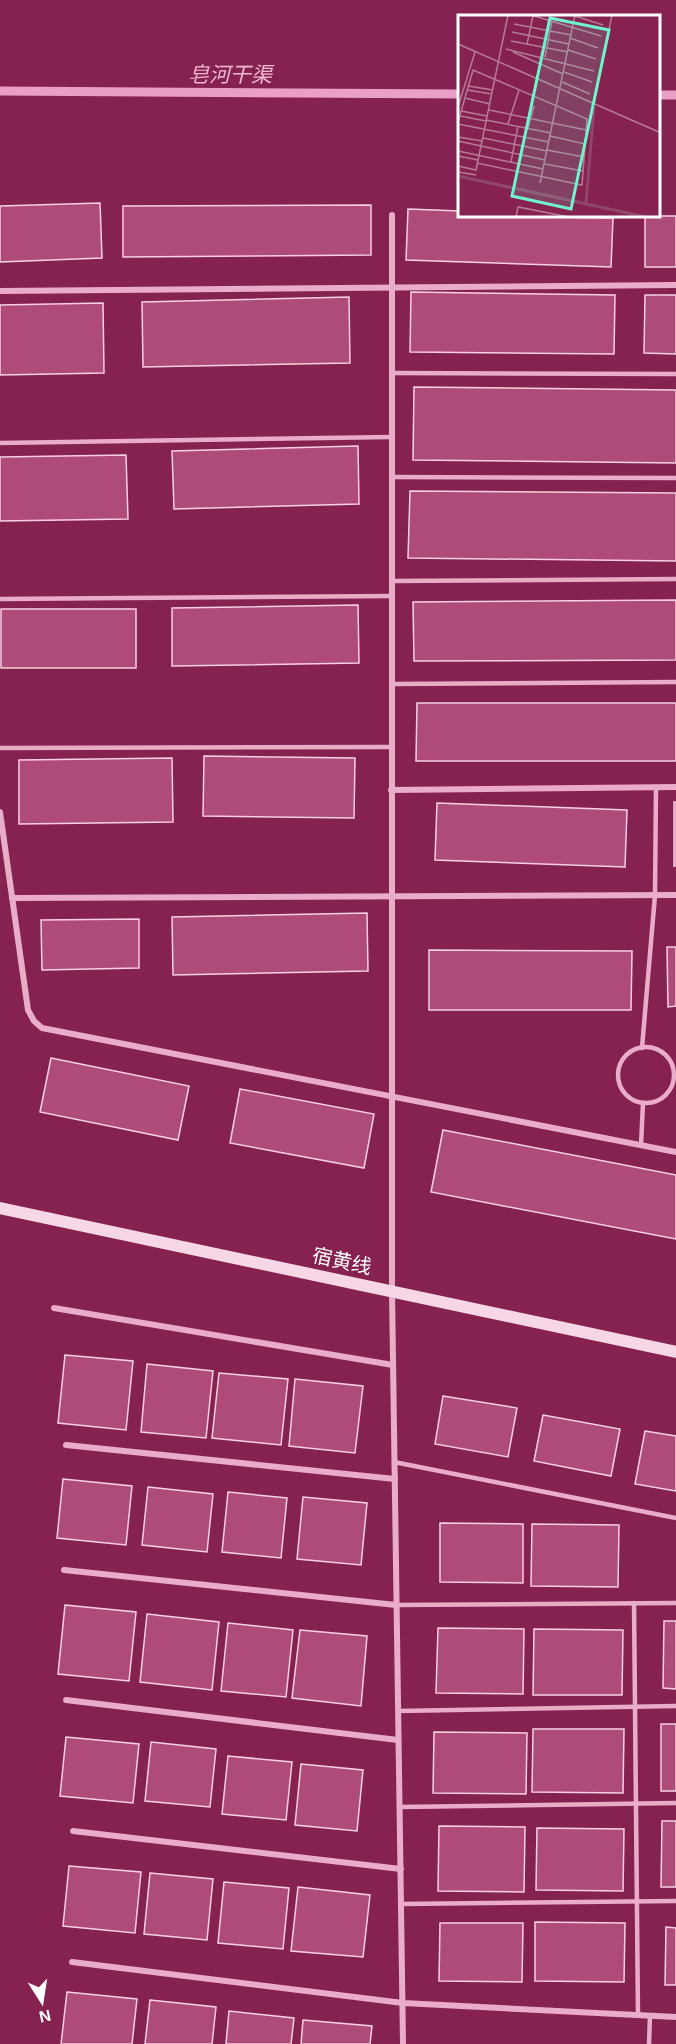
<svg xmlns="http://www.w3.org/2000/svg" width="676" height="2044" font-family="Helvetica,'Noto Sans SC',sans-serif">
<rect width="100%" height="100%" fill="#862250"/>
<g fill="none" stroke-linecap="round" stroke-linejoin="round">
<!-- stream -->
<g stroke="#eaa0c4" stroke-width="9">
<path d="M 0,91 L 460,94"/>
<path d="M 660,95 L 676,95"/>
</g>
</g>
<!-- building -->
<g fill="#ae4b79" stroke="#f7d0e3" stroke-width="1.5">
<path d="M 100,203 L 102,258 L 0,262 L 0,206 Z"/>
<path d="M 371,205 L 371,255 L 123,257 L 123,206 Z"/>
<path d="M 408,209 L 460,211 L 460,216 L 613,218 L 611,267 L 406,260 Z"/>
<rect x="645" y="216" width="31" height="51"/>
<path d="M 411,292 L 615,295 L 614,354 L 410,352 Z"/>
<path d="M 645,295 L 676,295 L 676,354 L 644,353 Z"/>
<path d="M 349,297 L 350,363 L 143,367 L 142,302 Z"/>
<path d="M 103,303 L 104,373 L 0,375 L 0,305 Z"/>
<path d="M 414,387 L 676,390 L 676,463 L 413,460 Z"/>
<path d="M 358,446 L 359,504 L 174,509 L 172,451 Z"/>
<path d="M 126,455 L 128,519 L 0,521 L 0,457 Z"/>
<path d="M 410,491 L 676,493 L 676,561 L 408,558 Z"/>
<path d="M 676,600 L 676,660 L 414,661 L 413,602 Z"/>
<path d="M 358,605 L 359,663 L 172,666 L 172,608 Z"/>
<rect x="1" y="609" width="135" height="59"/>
<path d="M 417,703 L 676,703 L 676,761 L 416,761 Z"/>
<path d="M 204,756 L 355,758 L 354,818 L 203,816 Z"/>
<path d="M 172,758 L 173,822 L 19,824 L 19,760 Z"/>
<rect x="674" y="802" width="2" height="64"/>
<path d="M 437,803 L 627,810 L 625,867 L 435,860 Z"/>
<path d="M 367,913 L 368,971 L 173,975 L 172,917 Z"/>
<path d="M 139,919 L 139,968 L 42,970 L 41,920 Z"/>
<path d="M 667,947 L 676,947 L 676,1006 L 668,1007 Z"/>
<path d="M 429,950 L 632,951 L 631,1010 L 429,1010 Z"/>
<path d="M 51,1058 L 189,1086 L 178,1140 L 40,1112 Z"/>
<path d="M 240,1089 L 374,1114 L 364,1168 L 230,1143 Z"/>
<path d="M 443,1130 L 676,1175 L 676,1239 L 431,1192 Z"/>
<path d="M 65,1355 L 133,1361 L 126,1430 L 58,1423 Z"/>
<path d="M 147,1364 L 213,1371 L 206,1438 L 141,1432 Z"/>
<path d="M 219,1373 L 288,1379 L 281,1445 L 212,1438 Z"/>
<path d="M 295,1379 L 363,1386 L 355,1453 L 289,1446 Z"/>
<path d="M 443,1396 L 517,1408 L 508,1457 L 435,1444 Z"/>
<path d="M 543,1415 L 620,1429 L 611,1476 L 534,1461 Z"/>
<path d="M 645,1431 L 676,1436 L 676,1491 L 635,1484 Z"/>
<path d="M 63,1479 L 132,1486 L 126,1545 L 57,1538 Z"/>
<path d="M 148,1487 L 213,1494 L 207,1552 L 142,1545 Z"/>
<path d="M 228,1492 L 287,1498 L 281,1558 L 222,1552 Z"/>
<path d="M 303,1497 L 367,1503 L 361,1565 L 297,1559 Z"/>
<path d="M 440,1523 L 523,1524 L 523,1583 L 440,1582 Z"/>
<path d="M 532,1524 L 619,1525 L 618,1587 L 531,1586 Z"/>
<path d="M 65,1605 L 136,1612 L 129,1681 L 58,1674 Z"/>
<path d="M 147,1614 L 219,1622 L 212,1690 L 140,1682 Z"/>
<path d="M 664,1621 L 676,1621 L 676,1689 L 663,1688 Z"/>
<path d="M 228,1623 L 293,1630 L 286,1697 L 221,1691 Z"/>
<path d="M 438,1628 L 524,1629 L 523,1694 L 436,1693 Z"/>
<path d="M 534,1629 L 623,1630 L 622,1695 L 533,1695 Z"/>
<path d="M 300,1630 L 367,1636 L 361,1706 L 292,1698 Z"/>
<rect x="661" y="1724" width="15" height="67"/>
<path d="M 533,1729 L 624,1729 L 623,1793 L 532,1792 Z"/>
<path d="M 434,1732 L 527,1733 L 526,1794 L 433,1793 Z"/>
<path d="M 66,1737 L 139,1744 L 133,1803 L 60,1796 Z"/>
<path d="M 151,1742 L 216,1749 L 210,1807 L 145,1801 Z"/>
<path d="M 228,1756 L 292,1762 L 286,1820 L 222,1814 Z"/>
<path d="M 301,1764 L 363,1770 L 357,1831 L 295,1825 Z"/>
<path d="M 662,1821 L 676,1821 L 676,1887 L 661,1887 Z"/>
<path d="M 439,1826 L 525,1827 L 524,1892 L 438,1891 Z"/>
<path d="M 537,1828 L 624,1829 L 623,1891 L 536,1890 Z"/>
<path d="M 69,1866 L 141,1872 L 135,1933 L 63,1926 Z"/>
<path d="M 150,1873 L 213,1879 L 207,1940 L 144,1934 Z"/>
<path d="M 224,1882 L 289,1888 L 283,1949 L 218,1943 Z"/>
<path d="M 298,1887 L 370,1895 L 363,1957 L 291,1951 Z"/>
<path d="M 535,1922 L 625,1923 L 624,1982 L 535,1981 Z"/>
<path d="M 440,1923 L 523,1923 L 522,1982 L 439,1981 Z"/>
<path d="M 666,1927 L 676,1928 L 676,1985 L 665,1985 Z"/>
<path d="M 67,1992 L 137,1999 L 132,2044 L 61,2044 Z"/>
<path d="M 150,2000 L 216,2007 L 212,2044 L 145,2044 Z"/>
<path d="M 229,2011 L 294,2018 L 291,2044 L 226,2044 Z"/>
<path d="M 303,2020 L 372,2026 L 370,2044 L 301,2044 Z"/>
</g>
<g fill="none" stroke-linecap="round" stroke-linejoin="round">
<!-- lane -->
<g stroke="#e9acc9" stroke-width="4.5">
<path d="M 392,373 L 676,374"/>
<path d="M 0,443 L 392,437"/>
<path d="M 392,477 L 676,478"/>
<path d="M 392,581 L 676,579"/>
<path d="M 0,599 L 392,596"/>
<path d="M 392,684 L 676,682"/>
<path d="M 0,748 L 392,747"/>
<circle cx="646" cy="1075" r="28"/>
<path d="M 642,1048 L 655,895 L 656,788"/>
<path d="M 641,1145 L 643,1103"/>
<path d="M 394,1462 L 676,1518"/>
<path d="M 634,1603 L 638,2015"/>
<path d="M 396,1605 L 676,1603"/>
<path d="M 398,1711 L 676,1706"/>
<path d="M 400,1807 L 676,1803"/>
<path d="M 401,1904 L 676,1901"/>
<path d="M 649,2044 L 650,2016"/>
</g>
<!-- street -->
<g stroke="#e9acc9" stroke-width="6">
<path d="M 392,215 L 392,1291 L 403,2044"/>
<path d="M 0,291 L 676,285"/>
<path d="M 391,790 L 676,787"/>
<path d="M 0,812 L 28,1010 L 34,1021 L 42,1028 L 676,1152"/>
<path d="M 12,898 L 676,895"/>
<path d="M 54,1308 L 393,1365"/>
<path d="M 66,1445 L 395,1479"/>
<path d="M 64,1570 L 396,1605"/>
<path d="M 66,1700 L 398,1740"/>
<path d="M 73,1831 L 401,1869"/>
<path d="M 72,1962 L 403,2003 L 676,2017"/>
</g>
<!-- secondary -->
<path stroke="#f7d7e6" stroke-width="12" d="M 0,1208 L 676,1352"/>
</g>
<g text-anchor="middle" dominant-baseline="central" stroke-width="4.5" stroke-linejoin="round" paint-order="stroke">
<!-- street labels -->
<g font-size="20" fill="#fff" stroke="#862250">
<text transform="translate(342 1261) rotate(12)">宿黄线</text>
</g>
<!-- water labels -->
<g font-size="21" font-style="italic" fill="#f1b8d3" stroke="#862250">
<text x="230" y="74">皂河干渠</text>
</g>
</g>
<!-- overview -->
<g transform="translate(458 15)">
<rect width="202" height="202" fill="#862250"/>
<path fill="none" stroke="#904769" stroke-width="3" d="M 0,161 L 188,202M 128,188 L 136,92"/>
<path fill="none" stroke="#b67a96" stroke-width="1.5" d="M 73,0 L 143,21M 114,0 L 145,10M 56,9 L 113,20M 54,17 L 111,29M 112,23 L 140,33M 53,26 L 110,37M 0,29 L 203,118M 69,29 L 75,1M 48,34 L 136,56M 110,35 L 138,44M 55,37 L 105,59M 87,42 L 94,6M 106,57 L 134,67M 104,67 L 132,79M 10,71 L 35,75M 9,75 L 34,79M 7,83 L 32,89M 136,89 L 154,0M 0,92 L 17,37M 31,95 L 128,115M 3,96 L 29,101M 2,101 L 28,106M 28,105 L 93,118M 0,107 L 15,55 L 129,104 L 124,170 L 19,148M 0,109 L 91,127M 50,109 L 61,75M 70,113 L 76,91M 92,121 L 127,129M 0,122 L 24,126M 25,123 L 89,136M 0,126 L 87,145M 89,135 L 126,142M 0,136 L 85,154M 0,141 L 20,145M 53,147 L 60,111M 87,149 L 125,156M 0,151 L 18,155 L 50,0M 0,157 L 18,160M 82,168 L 117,0M 58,202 L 60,192 L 111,202"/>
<path fill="#6ef5cb" fill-opacity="0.15" stroke="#6ef5cb" stroke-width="3" d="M 92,3 L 151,15 L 113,194 L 54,181 Z"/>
<rect width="202" height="202" fill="none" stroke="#fff" stroke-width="3"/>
</g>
<!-- north arrow -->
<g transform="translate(42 2002) rotate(168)" stroke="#862250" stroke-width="4.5" paint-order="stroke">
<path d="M0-4.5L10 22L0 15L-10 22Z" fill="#ffffff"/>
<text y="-9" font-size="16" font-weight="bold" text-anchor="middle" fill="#ffffff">N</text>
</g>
</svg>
